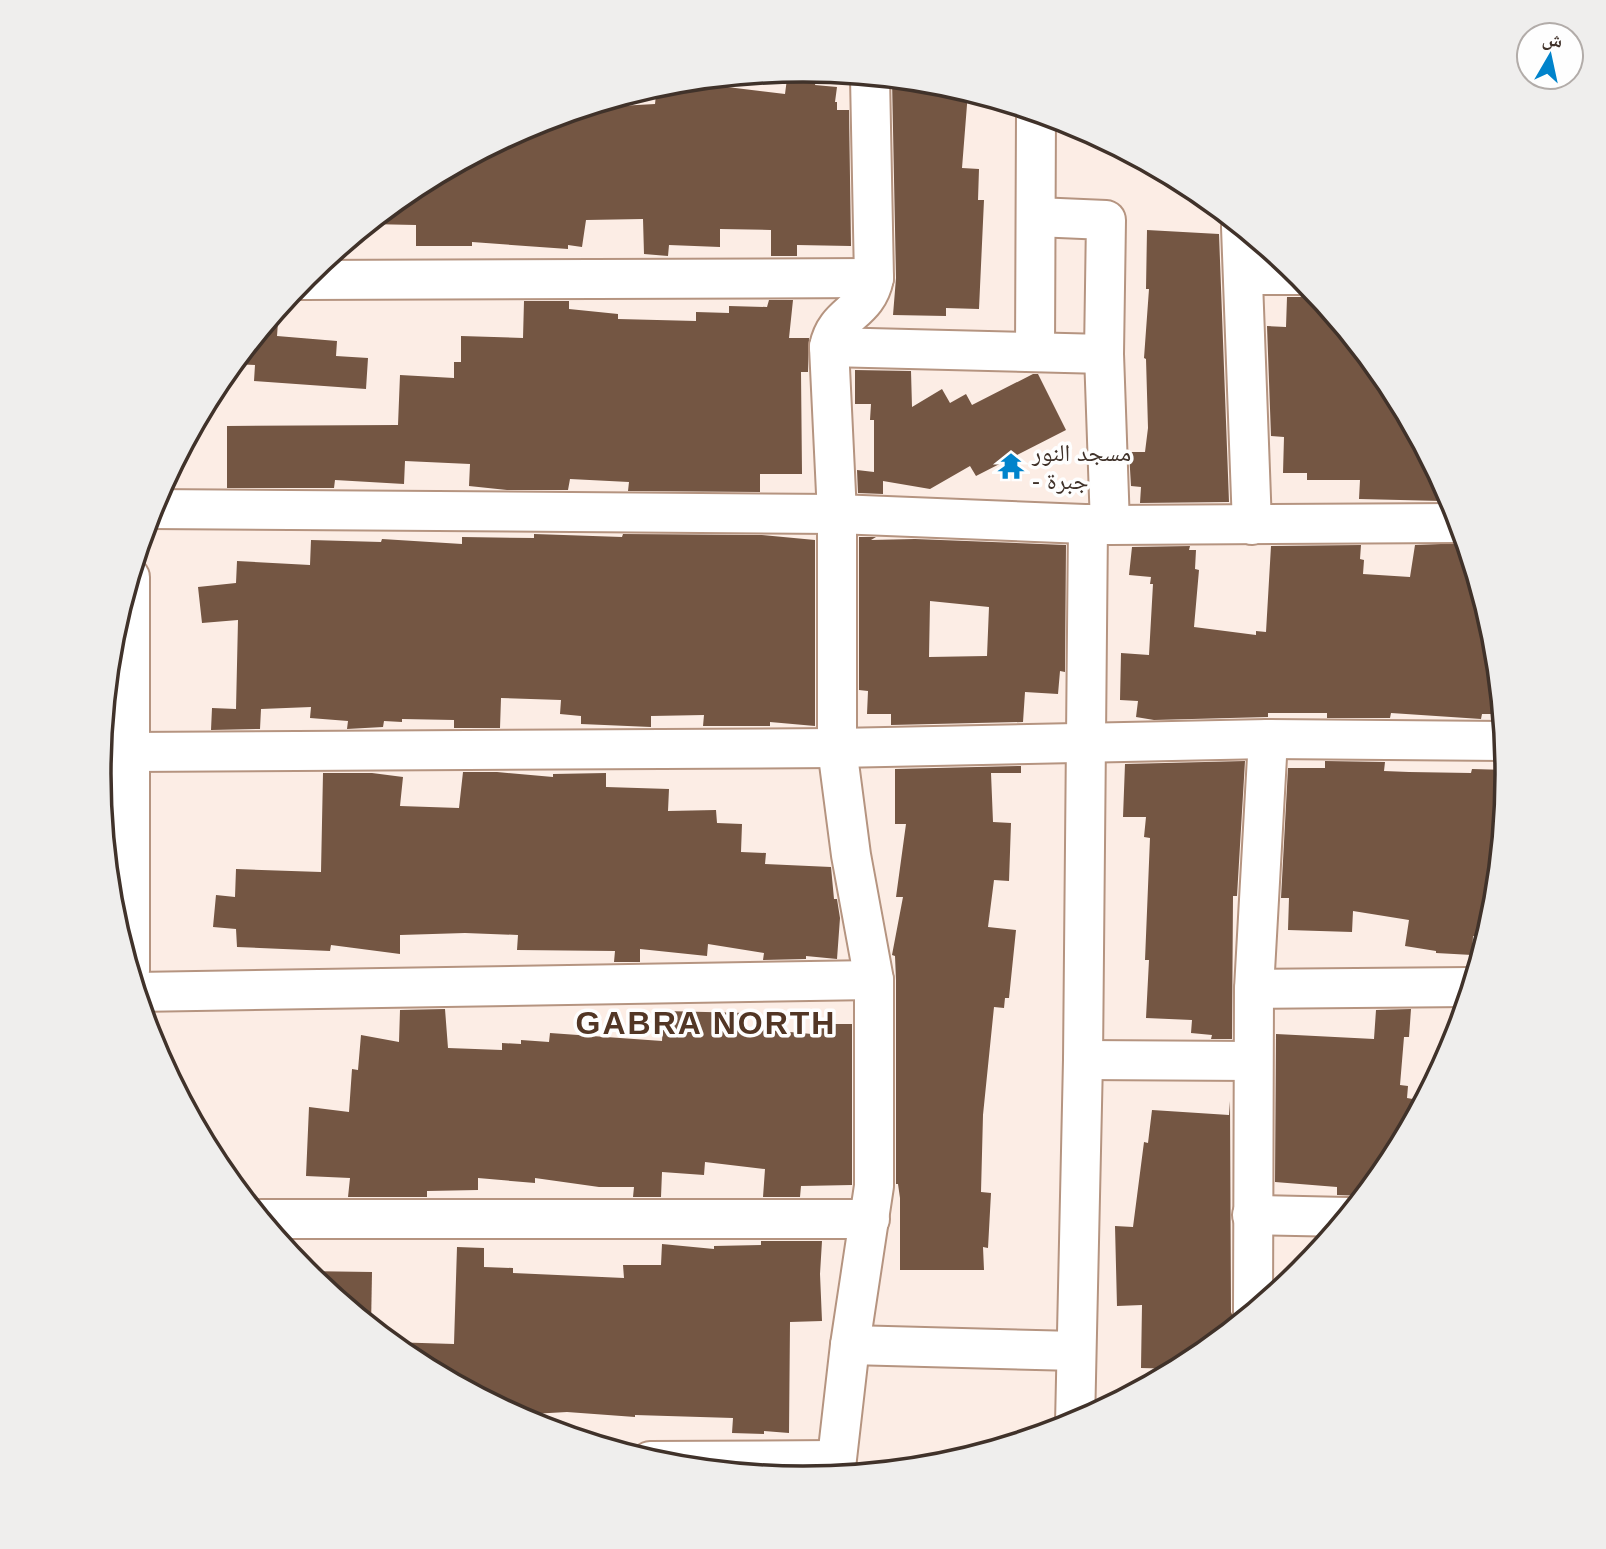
<svg xmlns="http://www.w3.org/2000/svg" width="1606" height="1549" font-family="Arial,'Noto Naskh Arabic',sans-serif">
<rect width="100%" height="100%" fill="#fcede5"/>
<!-- building -->
<g fill="#745643" fill-rule="evenodd">
<path d="M 803,70 L 818,71 L 815,85 L 837,87 L 835,102 L 837,102 L 837,110 L 849,110 L 851,246 L 797,245 L 797,256 L 771,256 L 771,230 L 720,229 L 720,247 L 669,245 L 668,256 L 644,254 L 643,219 L 586,220 L 582,247 L 568,245 L 568,249 L 472,242 L 472,246 L 416,246 L 416,225 L 369,224 L 412,189 L 534,123 L 584,108 L 655,104 L 657,86 L 666,83 L 720,78 L 719,86 L 785,94 L 788,71 Z"/>
<path d="M 892,79 L 941,84 L 968,92 L 962,168 L 979,169 L 978,200 L 984,200 L 979,309 L 946,308 L 946,316 L 893,315 L 896,278 Z"/>
<path d="M 1147,230 L 1219,234 L 1229,502 L 1140,503 L 1141,487 L 1131,486 L 1129,452 L 1145,452 L 1148,428 L 1146,359 L 1144,358 L 1149,289 L 1146,289 Z"/>
<path d="M 1313,291 L 1389,383 L 1444,487 L 1442,501 L 1359,499 L 1360,480 L 1307,480 L 1307,473 L 1283,473 L 1284,437 L 1271,436 L 1267,326 L 1286,327 L 1287,297 L 1300,297 Z"/>
<path d="M 769,300 L 793,300 L 789,338 L 809,338 L 808,372 L 801,372 L 802,474 L 760,474 L 760,492 L 628,491 L 629,482 L 570,479 L 568,490 L 507,490 L 469,486 L 470,464 L 405,461 L 404,484 L 335,480 L 334,488 L 227,488 L 227,426 L 398,425 L 400,375 L 454,378 L 454,362 L 461,362 L 461,336 L 523,338 L 524,301 L 569,301 L 569,309 L 618,314 L 618,319 L 696,321 L 696,312 L 729,313 L 729,306 L 767,307 Z"/>
<path d="M 279,308 L 277,336 L 337,341 L 336,356 L 368,358 L 366,389 L 254,381 L 255,365 L 233,364 Z"/>
<path d="M 855,370 L 911,371 L 912,407 L 942,389 L 950,403 L 966,394 L 972,405 L 1033,374 L 1038,374 L 1066,430 L 976,476 L 970,466 L 930,489 L 883,481 L 883,494 L 858,493 L 857,470 L 874,472 L 874,420 L 870,420 L 871,404 L 855,404 Z"/>
<path d="M 534,534 L 622,537 L 623,534 L 762,535 L 815,540 L 815,726 L 770,722 L 770,726 L 703,726 L 704,715 L 651,716 L 651,727 L 581,724 L 581,716 L 560,714 L 561,700 L 501,698 L 500,728 L 454,728 L 454,720 L 402,719 L 402,722 L 384,721 L 383,727 L 347,729 L 348,721 L 310,718 L 311,707 L 261,709 L 260,729 L 211,730 L 212,708 L 236,709 L 238,620 L 202,623 L 198,587 L 236,583 L 237,561 L 310,565 L 311,540 L 381,542 L 382,539 L 462,544 L 462,537 L 534,538 Z"/>
<path d="M 859,537 L 876,537 L 871,540 L 915,539 L 1066,545 L 1065,672 L 1060,671 L 1058,694 L 1025,692 L 1023,722 L 891,725 L 891,714 L 867,714 L 868,691 L 859,690 ZM 930,601 L 989,607 L 987,656 L 929,657 Z"/>
<path d="M 1466,543 L 1494,637 L 1502,714 L 1482,714 L 1481,719 L 1391,713 L 1390,718 L 1327,718 L 1327,713 L 1268,713 L 1268,717 L 1154,720 L 1136,717 L 1138,701 L 1120,700 L 1121,653 L 1149,655 L 1153,584 L 1150,584 L 1151,577 L 1129,575 L 1132,547 L 1190,546 L 1189,550 L 1196,550 L 1195,569 L 1199,570 L 1194,627 L 1256,635 L 1256,631 L 1266,632 L 1271,546 L 1361,545 L 1360,559 L 1364,560 L 1363,574 L 1410,577 L 1415,545 Z"/>
<path d="M 1245,761 L 1237,896 L 1233,896 L 1232,1039 L 1211,1039 L 1212,1035 L 1191,1033 L 1192,1020 L 1146,1018 L 1149,960 L 1145,960 L 1150,838 L 1144,837 L 1146,817 L 1123,817 L 1125,764 Z"/>
<path d="M 1325,761 L 1385,762 L 1384,771 L 1409,772 L 1471,773 L 1472,769 L 1507,770 L 1494,912 L 1487,936 L 1473,936 L 1472,955 L 1436,953 L 1436,951 L 1405,946 L 1409,920 L 1353,911 L 1352,932 L 1288,930 L 1289,898 L 1281,898 L 1288,768 L 1325,768 Z"/>
<path d="M 1021,766 L 1021,773 L 991,773 L 993,822 L 1011,823 L 1009,881 L 994,880 L 988,927 L 1016,930 L 1009,998 L 1005,998 L 1004,1008 L 994,1007 L 983,1115 L 981,1192 L 991,1193 L 988,1248 L 983,1247 L 984,1270 L 900,1270 L 900,1198 L 898,1184 L 896,1184 L 896,980 L 895,956 L 892,955 L 903,897 L 896,897 L 906,824 L 895,824 L 895,769 Z"/>
<path d="M 463,772 L 497,772 L 553,777 L 553,774 L 606,773 L 606,787 L 669,789 L 668,811 L 716,810 L 717,823 L 742,824 L 741,852 L 766,853 L 765,864 L 831,867 L 834,899 L 837,899 L 840,918 L 837,959 L 806,956 L 806,959 L 763,960 L 764,953 L 708,944 L 707,956 L 640,949 L 640,962 L 614,962 L 615,951 L 517,950 L 518,935 L 465,933 L 400,935 L 400,954 L 331,945 L 330,951 L 237,947 L 236,929 L 213,927 L 216,895 L 235,897 L 236,869 L 321,872 L 323,773 L 372,773 L 403,777 L 400,806 L 459,808 Z"/>
<path d="M 445,1009 L 448,1048 L 502,1050 L 502,1043 L 521,1044 L 521,1040 L 549,1042 L 550,1033 L 662,1041 L 664,1011 L 747,1013 L 747,1028 L 812,1034 L 813,1026 L 834,1028 L 834,1024 L 852,1024 L 852,1185 L 801,1186 L 800,1197 L 763,1197 L 765,1169 L 705,1162 L 704,1175 L 662,1172 L 661,1197 L 633,1197 L 634,1187 L 599,1187 L 535,1178 L 535,1183 L 478,1178 L 478,1190 L 427,1191 L 427,1197 L 348,1197 L 350,1178 L 306,1176 L 309,1107 L 349,1112 L 352,1069 L 358,1070 L 361,1035 L 399,1042 L 400,1010 Z"/>
<path d="M 1411,1009 L 1409,1037 L 1404,1037 L 1400,1085 L 1408,1086 L 1407,1098 L 1424,1101 L 1389,1166 L 1364,1196 L 1337,1195 L 1337,1187 L 1275,1182 L 1276,1034 L 1374,1039 L 1376,1010 Z"/>
<path d="M 1230,1101 L 1231,1312 L 1237,1326 L 1194,1360 L 1179,1369 L 1141,1368 L 1142,1305 L 1117,1306 L 1115,1226 L 1133,1227 L 1144,1142 L 1148,1143 L 1152,1110 L 1229,1115 Z"/>
<path d="M 761,1241 L 822,1241 L 820,1274 L 822,1321 L 790,1322 L 789,1433 L 764,1431 L 764,1434 L 732,1433 L 733,1418 L 635,1415 L 635,1417 L 567,1412 L 514,1415 L 411,1360 L 389,1342 L 454,1344 L 457,1247 L 484,1248 L 484,1267 L 513,1268 L 513,1273 L 624,1278 L 623,1265 L 661,1265 L 662,1244 L 714,1249 L 714,1246 L 761,1245 Z"/>
<path d="M 304,1271 L 372,1272 L 371,1327 L 305,1272 Z"/>
</g>
<g fill="none" stroke-linecap="round" stroke-linejoin="round">
<defs>
<g id="minor">
<path d="M 1036,217 L 1106,220 L 1104,354 L 1110,525"/>
<path d="M 1241,227 L 1252,525"/>
<path d="M 1243,275 L 1299,275"/>
<path d="M 302,280 L 874,278"/>
<path d="M 829,347 L 1104,354"/>
<path d="M 1035,352 L 1036,113"/>
<path d="M 151,509 L 837,514 L 1110,525 L 1459,523"/>
<path d="M 131,752 L 837,748 L 1268,739 L 1504,741"/>
<path d="M 130,971 L 130,577"/>
<path d="M 1254,989 L 1471,987"/>
<path d="M 136,992 L 874,980"/>
<path d="M 1083,1060 L 1253,1061"/>
<path d="M 1252,1215 L 1347,1217"/>
<path d="M 261,1219 L 870,1219"/>
<path d="M 1253,1312 L 1254,989 L 1268,739"/>
<path d="M 850,1345 L 1076,1351"/>
<path d="M 1075,1424 L 1083,1060 L 1088,524"/>
<path d="M 650,1461 L 836,1460"/>
<path d="M 835,1476 L 850,1345 L 874,1186 L 874,980 L 851,855 L 837,748 L 837,514 L 829,347 C 836,312 867,314 874,278 L 870,77"/>
</g>
</defs>
<!-- minor casing -->
<use href="#minor" stroke="#b59480" stroke-width="42"/>
<!-- minor -->
<use href="#minor" stroke="#fff" stroke-width="38"/>
</g>
<!-- icons -->
<defs>
<symbol id="temple-bare" viewBox="-9 -9 18 18"><path d="M0-6L5-2H3V0L6.5 2.5H4V6H1.5V3h-3V6H-4V2.5H-6.5L-3 0V-2H-5Z" fill="#0083cb" stroke="#fefefe" stroke-width="2.5" paint-order="stroke"/></symbol>
</defs>
<g fill-rule="evenodd">
<use href="#temple-bare" x="992" y="447" width="38" height="38"/>
</g>
<g text-anchor="middle" dominant-baseline="central" stroke-width="7" stroke-linejoin="round" paint-order="stroke">
<!-- poi labels -->
<g font-size="24" fill="#40322a" stroke="#fefefe" text-anchor="start">
<text x="1032" y="452">مسجد النور<tspan x="1032" dy="28">- جبرة</tspan></text>
</g>
<!-- district labels -->
<g font-size="32" font-weight="bold" letter-spacing="2" fill="#523625" stroke="#fefefe">
<text x="706" y="1023">GABRA NORTH</text>
</g>
</g>
<!-- crop -->
<path d="M0 0H1606V1549H0ZM111 774a692 692 0 1 1 1384 0a692 692 0 1 1-1384 0Z" fill="#efeeed" fill-rule="evenodd"/>
<path fill="none" stroke="#40322a" stroke-width="3.5" d="M111 774a692 692 0 1 1 1384 0a692 692 0 1 1-1384 0Z"/>
<!-- north arrow -->
<g transform="translate(1550 56) rotate(9)"><circle r="33" fill="#fefefe" stroke="#b2aca9" stroke-width="2"/>
<path d="M0-5L12 26L0 18L-12 26Z" fill="#0083cb"/>
<text y="-10" font-size="19" font-weight="bold" text-anchor="middle" fill="#40322a">ش</text>
</g>
</svg>
